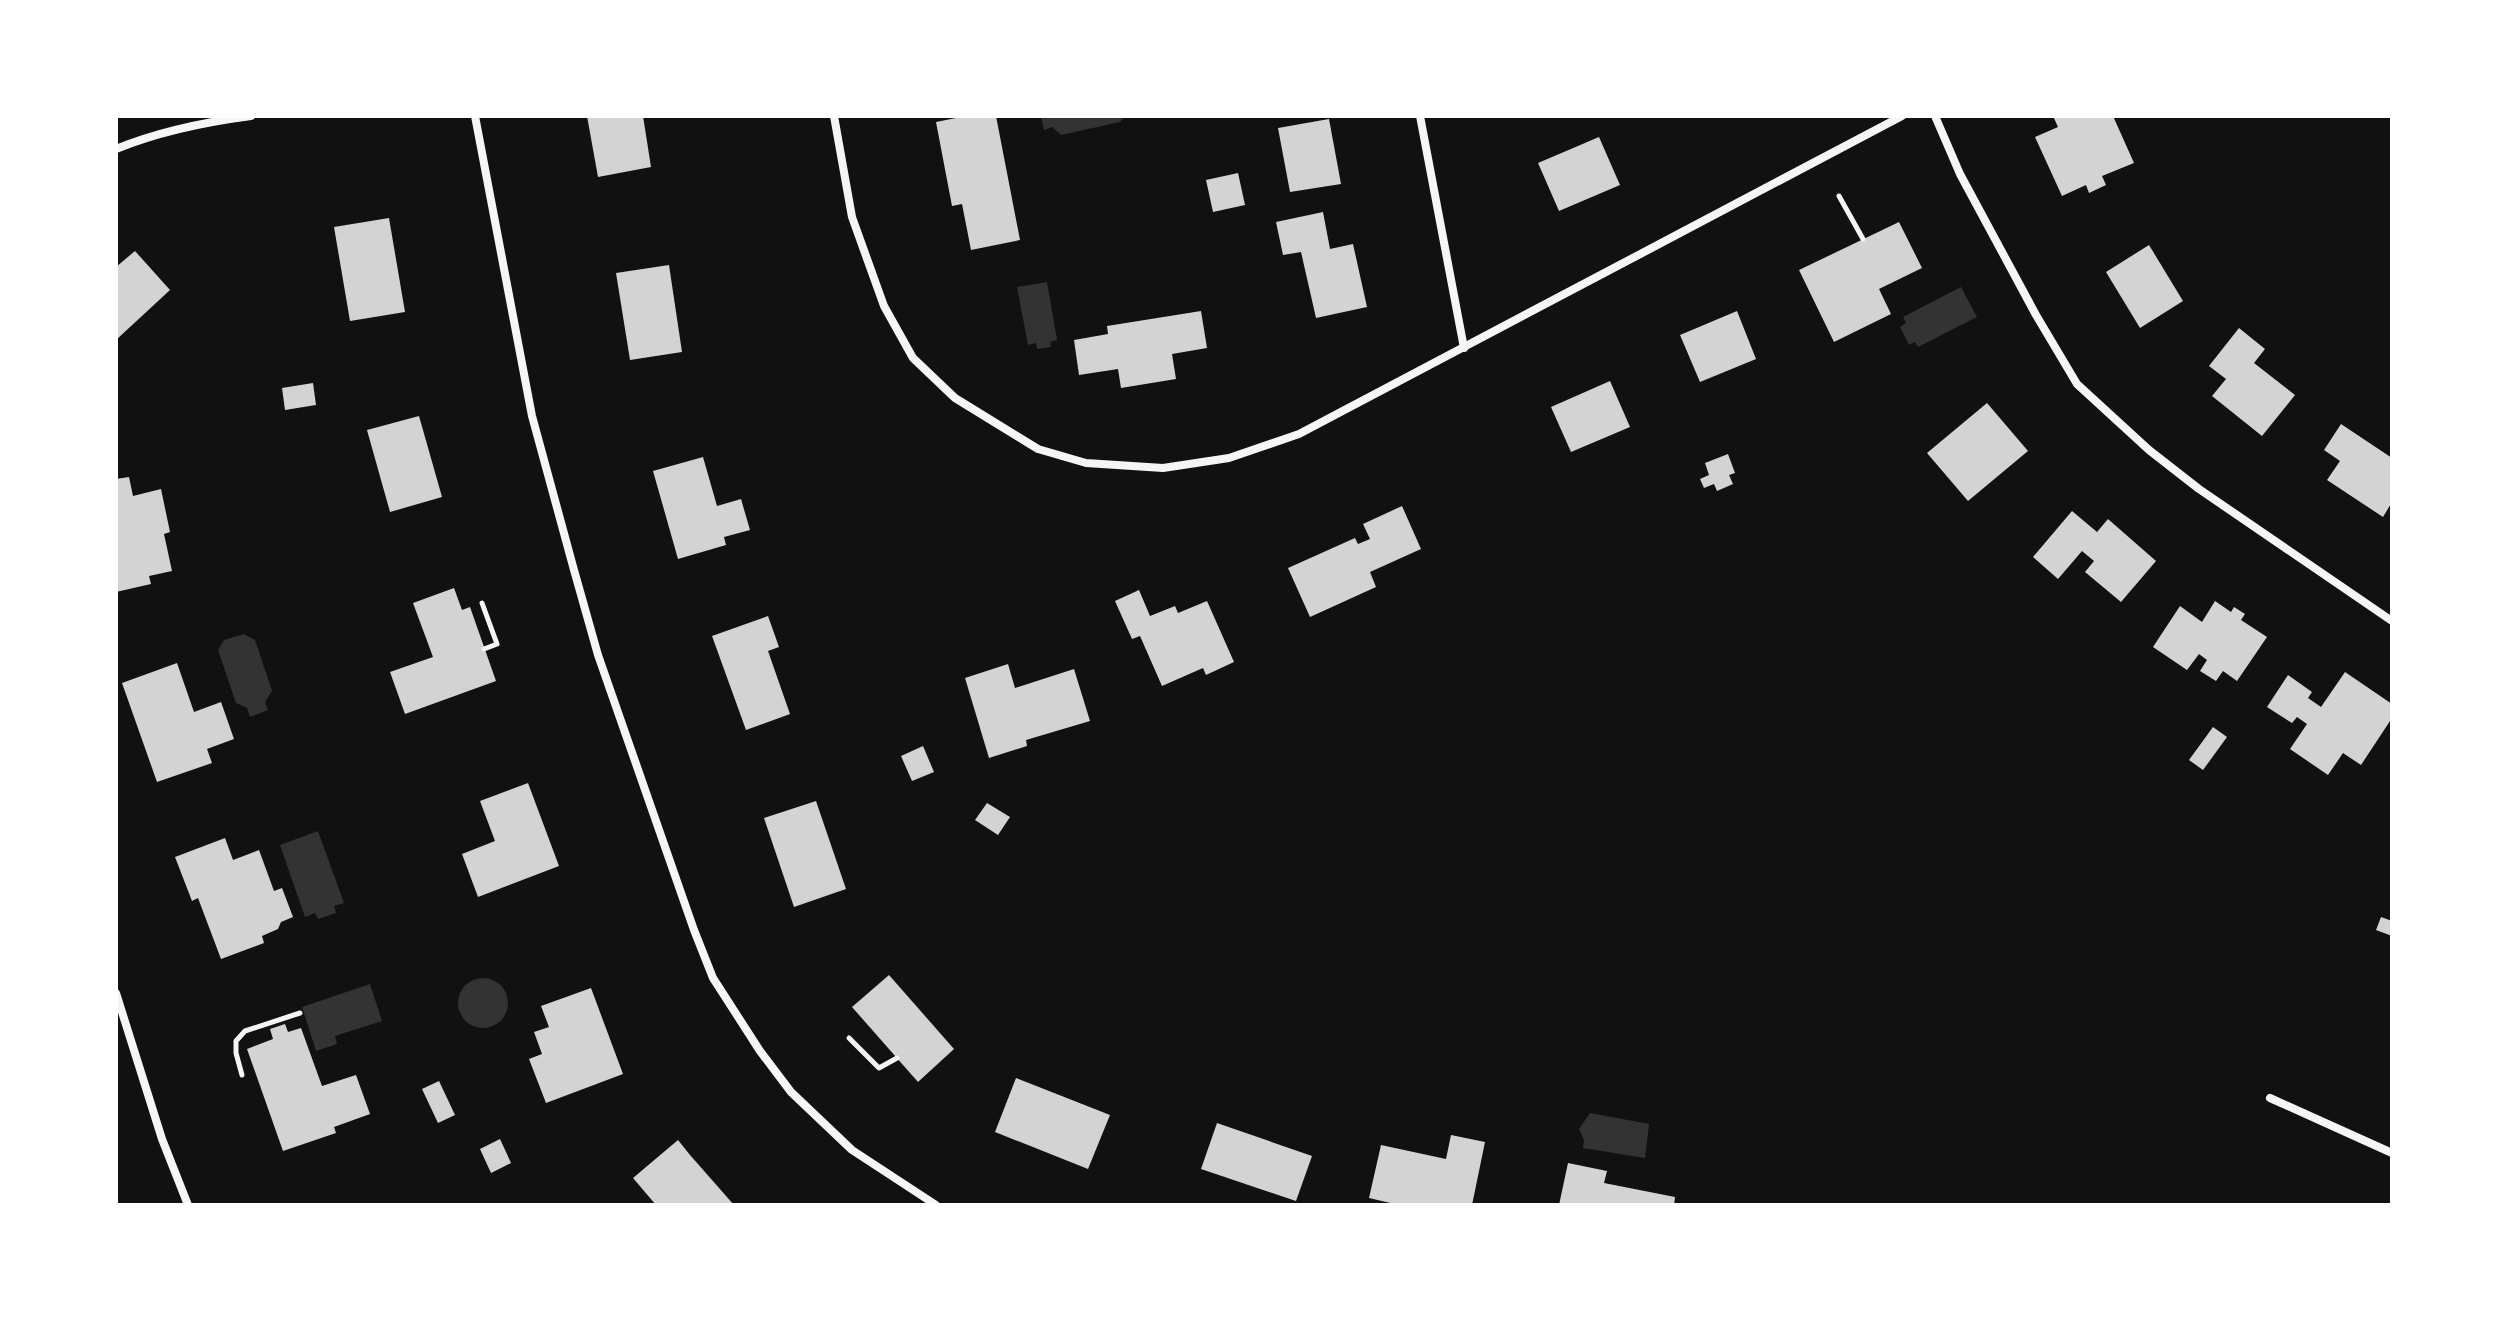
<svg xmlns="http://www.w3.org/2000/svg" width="2508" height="1321" font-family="'DM Sans',sans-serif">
<rect width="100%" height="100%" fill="#111"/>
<!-- water -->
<g fill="#333">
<path d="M 1041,116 L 1125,116 L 1120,122 L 1061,135 L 1052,127 L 1044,130 Z"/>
<path d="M 1047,282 L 1057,340 L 1050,342 L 1051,347 L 1037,349 L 1036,343 L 1028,345 L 1017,287 Z"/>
<path d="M 1961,287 L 1977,317 L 1918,347 L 1915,342 L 1909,345 L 1900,327 L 1906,323 L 1903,317 Z"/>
<path d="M 244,634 L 255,640 L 272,691 L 265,702 L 268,710 L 250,717 L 247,708 L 236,703 L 218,650 L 224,640 Z"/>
<path d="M 318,831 L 344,903 L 334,906 L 336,913 L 318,919 L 315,913 L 305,917 L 280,845 Z"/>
<circle cx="483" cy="1003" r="25"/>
<path d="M 370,984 L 382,1021 L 335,1036 L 337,1044 L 316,1051 L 302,1007 Z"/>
<path d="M 1590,1113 L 1649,1124 L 1645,1158 L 1583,1148 L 1584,1140 L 1579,1129 Z"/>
</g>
<!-- building -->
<g fill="#d3d3d3">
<path d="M 587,116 L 643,116 L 651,167 L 598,177 Z"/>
<path d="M 966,116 L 996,116 L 1020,240 L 971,250 L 962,204 L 952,206 L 936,122 Z"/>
<path d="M 2053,116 L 2113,116 L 2134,163 L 2102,176 L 2106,185 L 2089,193 L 2086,185 L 2062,196 L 2035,137 L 2058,127 Z"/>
<path d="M 1329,119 L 1341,184 L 1290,192 L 1278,128 Z"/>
<path d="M 1599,137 L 1620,185 L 1559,211 L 1538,163 Z"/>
<path d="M 1238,173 L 1245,205 L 1213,212 L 1206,180 Z"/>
<path d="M 1323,212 L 1330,249 L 1353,244 L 1367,307 L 1316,318 L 1301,252 L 1283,255 L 1276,222 Z"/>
<path d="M 389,218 L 405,312 L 350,321 L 334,227 Z"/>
<path d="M 1899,222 L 1922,268 L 1879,289 L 1891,314 L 1834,342 L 1799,270 Z"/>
<path d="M 2149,245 L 2183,301 L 2140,328 L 2106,272 Z"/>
<path d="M 135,251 L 170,290 L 116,340 L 116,267 Z"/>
<path d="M 669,265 L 682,352 L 630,360 L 616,273 Z"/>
<path d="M 1201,311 L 1207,348 L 1172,354 L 1176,379 L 1121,388 L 1118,369 L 1079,375 L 1074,340 L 1108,334 L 1107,326 Z"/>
<path d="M 1737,311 L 1756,359 L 1700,382 L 1680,335 Z"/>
<path d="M 2239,328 L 2265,349 L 2254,363 L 2295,395 L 2262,436 L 2212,396 L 2226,379 L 2209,366 Z"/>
<path d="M 1610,381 L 1630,427 L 1571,452 L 1551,407 Z"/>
<path d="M 313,383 L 316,405 L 285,410 L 282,388 Z"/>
<path d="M 1987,403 L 2028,451 L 1968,501 L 1927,453 Z"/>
<path d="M 419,416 L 442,497 L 390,512 L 367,430 Z"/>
<path d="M 2341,424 L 2392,458 L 2392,502 L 2383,517 L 2327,480 L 2340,461 L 2324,450 Z"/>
<path d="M 1728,454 L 1735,473 L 1729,475 L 1733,484 L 1717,491 L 1714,484 L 1704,488 L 1700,479 L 1709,475 L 1705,463 Z"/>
<path d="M 703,457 L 717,506 L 741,499 L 750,530 L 724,537 L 726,545 L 678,559 L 653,471 Z"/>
<path d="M 129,477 L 133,496 L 161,489 L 170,532 L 164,534 L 172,571 L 149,576 L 151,584 L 116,592 L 116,479 Z"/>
<path d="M 1402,506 L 1421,549 L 1370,572 L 1376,587 L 1310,617 L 1288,568 L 1355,538 L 1358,544 L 1370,539 L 1363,524 Z"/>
<path d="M 2072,511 L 2097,532 L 2108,519 L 2156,561 L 2121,602 L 2085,572 L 2094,561 L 2082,551 L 2058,579 L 2033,557 Z"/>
<path d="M 454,588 L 462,610 L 470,607 L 496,681 L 405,714 L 390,672 L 433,657 L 413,603 Z"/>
<path d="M 1139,590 L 1150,616 L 1175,606 L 1178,613 L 1207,601 L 1234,662 L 1206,675 L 1203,668 L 1162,686 L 1140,636 L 1132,639 L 1115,601 Z"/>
<path d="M 2215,601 L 2231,612 L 2234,607 L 2245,614 L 2241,620 L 2267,637 L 2237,681 L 2223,671 L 2216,681 L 2200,671 L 2207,660 L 2199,654 L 2187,670 L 2153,647 L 2180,606 L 2202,622 Z"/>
<path d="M 768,616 L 779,647 L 768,651 L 790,714 L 746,730 L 712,636 Z"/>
<path d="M 177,663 L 194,712 L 221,702 L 234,739 L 207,749 L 212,763 L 157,782 L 122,683 Z"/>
<path d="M 1008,664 L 1015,688 L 1074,669 L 1090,721 L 1026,740 L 1027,746 L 989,758 L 965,678 Z"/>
<path d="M 2345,672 L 2392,704 L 2392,718 L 2361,765 L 2343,753 L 2328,775 L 2290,749 L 2307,724 L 2297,717 L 2292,723 L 2267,707 L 2288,675 L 2312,692 L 2308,698 L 2321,707 Z"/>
<path d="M 2213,727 L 2227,737 L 2203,770 L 2189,760 Z"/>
<path d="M 923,746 L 934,772 L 912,781 L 901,756 Z"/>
<path d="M 528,783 L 559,866 L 478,897 L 462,854 L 495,841 L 480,801 Z"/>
<path d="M 816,801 L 846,889 L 794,907 L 764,818 Z"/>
<path d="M 987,803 L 1010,817 L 998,835 L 975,820 Z"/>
<path d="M 225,838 L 233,860 L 259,850 L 274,891 L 282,888 L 293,917 L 281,922 L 278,929 L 262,936 L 264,943 L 221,959 L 198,898 L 192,901 L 175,857 Z"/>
<path d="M 2381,917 L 2392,921 L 2392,936 L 2376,930 Z"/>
<path d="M 889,975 L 954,1049 L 918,1082 L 852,1007 Z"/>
<path d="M 591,988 L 623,1074 L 546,1103 L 529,1059 L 542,1054 L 534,1032 L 549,1027 L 541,1006 Z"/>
<path d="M 285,1024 L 288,1032 L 301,1028 L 322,1086 L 356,1075 L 370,1114 L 334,1127 L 336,1133 L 283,1151 L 247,1049 L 273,1039 L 270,1029 Z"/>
<path d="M 1016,1078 L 1110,1115 L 1088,1169 L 995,1132 Z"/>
<path d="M 439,1081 L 455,1115 L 438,1123 L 422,1089 Z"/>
<path d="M 1217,1123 L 1312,1156 L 1296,1201 L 1201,1169 Z"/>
<path d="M 1451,1135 L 1485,1142 L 1472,1205 L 1399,1205 L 1369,1198 L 1381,1145 L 1446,1159 Z"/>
<path d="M 500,1139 L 511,1163 L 491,1173 L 480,1149 Z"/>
<path d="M 678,1140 L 690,1155 L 734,1205 L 656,1205 L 633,1178 Z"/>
<path d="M 1568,1163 L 1607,1171 L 1604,1183 L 1675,1197 L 1674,1205 L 1559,1205 Z"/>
</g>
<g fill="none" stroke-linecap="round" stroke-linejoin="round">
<!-- path -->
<g stroke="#f5f5f5" stroke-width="5">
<path d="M 1839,196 L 1863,239"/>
<path d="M 482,603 L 497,644 L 484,649"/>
<path d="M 849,1038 L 879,1068 L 897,1058"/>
<path d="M 242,1075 L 236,1053 L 236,1041 L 245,1031 L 300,1013"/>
</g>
<!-- minor -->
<g stroke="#f5f5f5" stroke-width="8">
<path d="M 475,116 L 532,416 L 574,570 L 598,655 L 694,930 L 713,978 L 760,1051 L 791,1092 L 852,1150 L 936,1205"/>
<path d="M 834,116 L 852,217 L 884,306 L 913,358 L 955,398 L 1038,449 L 1086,463 L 1163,468 L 1229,458 L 1299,434 L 1902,116"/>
<path d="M 1420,116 L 1464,348"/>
<path d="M 1935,116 L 1960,174 L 2036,315 L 2077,384 L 2149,450 L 2199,489 L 2392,621"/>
<path d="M 116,149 C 160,131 205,122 251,116"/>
<path d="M 116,993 L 162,1139 L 188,1205"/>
<path d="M 2270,1098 L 2392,1153"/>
</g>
</g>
<!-- border -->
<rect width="2508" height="1321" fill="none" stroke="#ffffff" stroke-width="236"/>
</svg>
